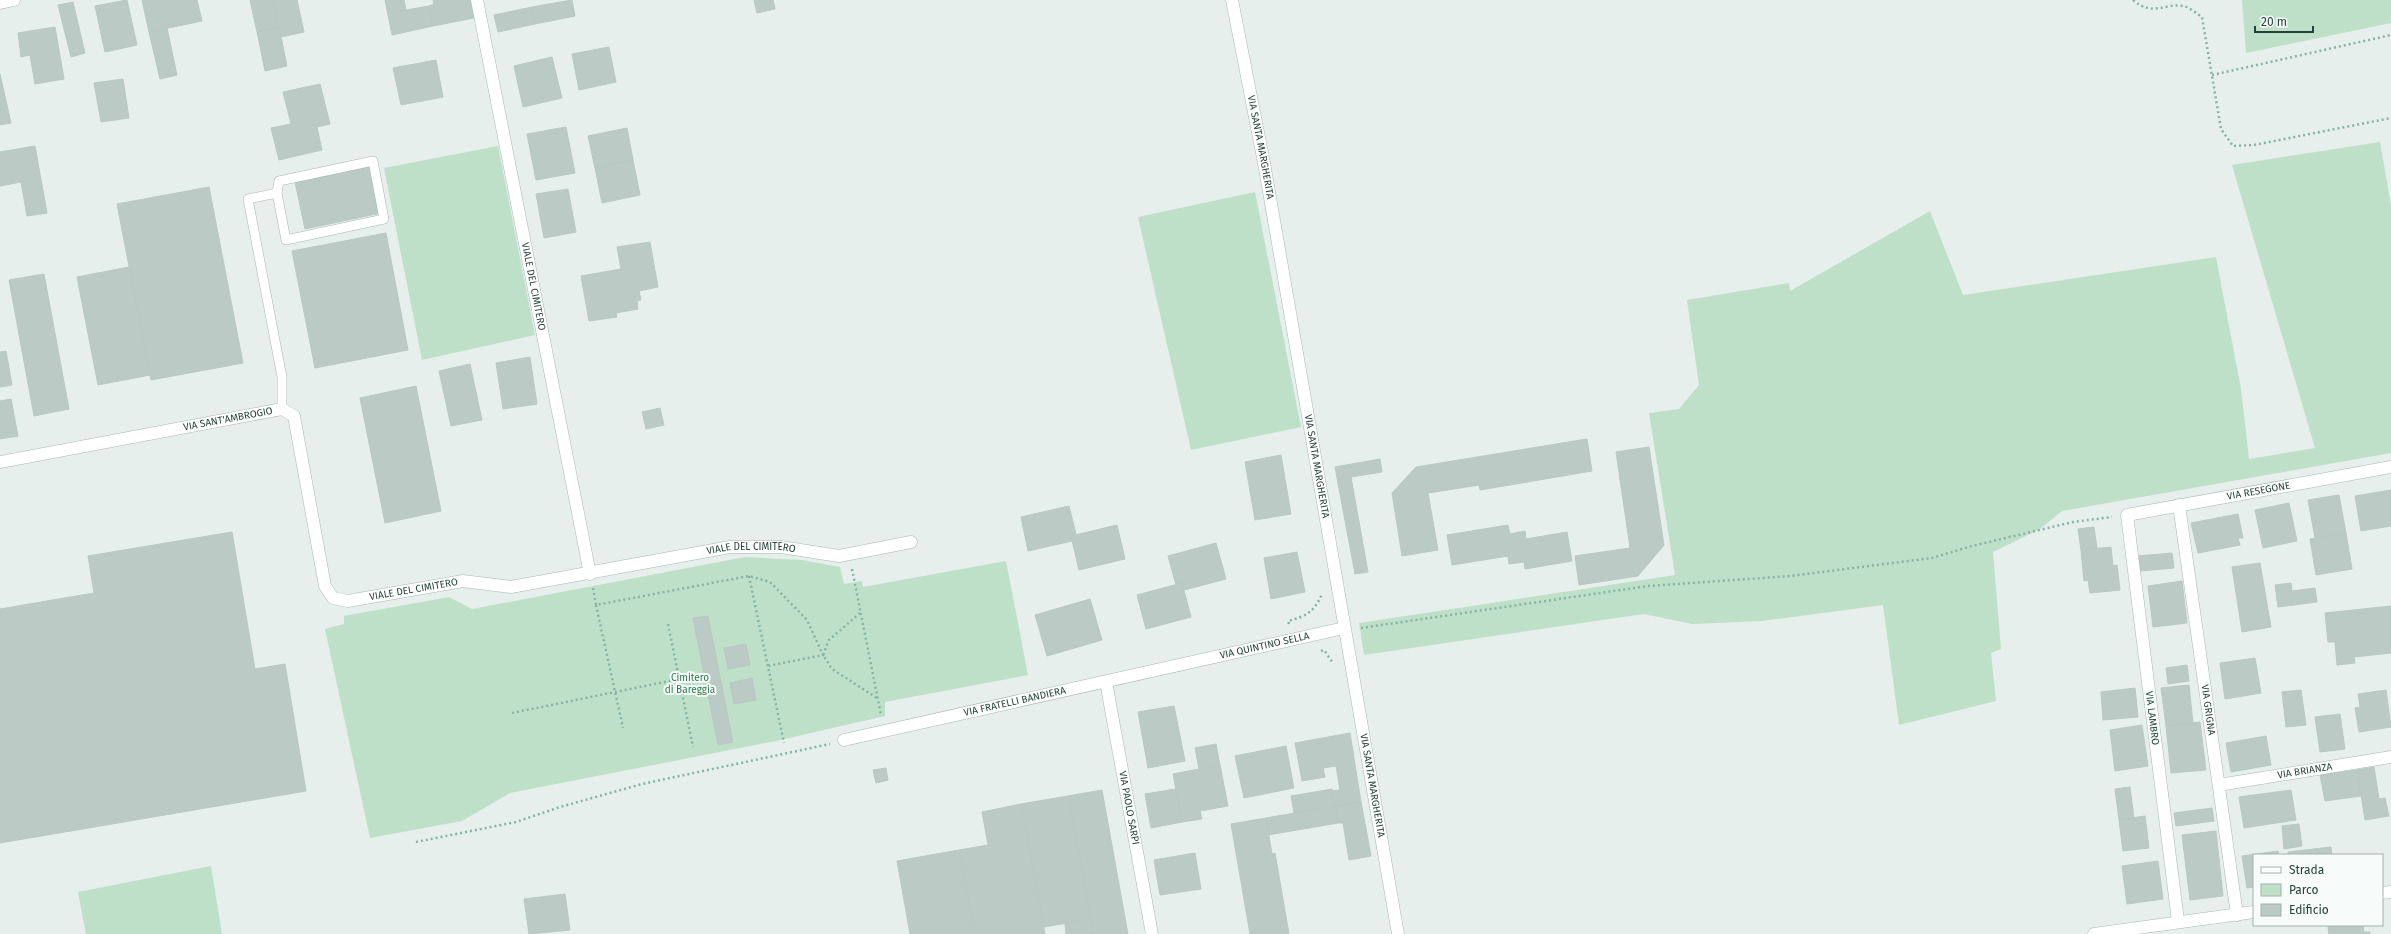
<svg xmlns="http://www.w3.org/2000/svg" width="2391" height="934" font-family="'Fira Sans',sans-serif">
<rect width="100%" height="100%" fill="#e6efeb"/>
<!-- green -->
<g fill="#bfe0c8">
<path d="M 2242,0 L 2391,0 L 2391,23 L 2246,53 Z"/>
<path d="M 2380,142 L 2391,205 L 2391,453 L 2062,511 L 2040,529 L 1993,552 L 2001,649 L 1991,653 L 1996,701 L 1899,725 L 1883,605 L 1762,621 L 1692,624 L 1644,614 L 1364,655 L 1359,623 L 1675,575 L 1649,413 L 1679,409 L 1699,385 L 1687,300 L 1789,283 L 1790,291 L 1930,211 L 1963,295 L 2216,257 L 2241,389 L 2249,459 L 2315,448 L 2232,165 Z"/>
<path d="M 498,146 L 535,335 L 422,360 L 384,168 Z"/>
<path d="M 1255,192 L 1301,427 L 1191,450 L 1138,217 Z"/>
<path d="M 745,557 L 802,560 L 840,567 L 844,584 L 862,581 L 863,587 L 1006,561 L 1028,675 L 885,702 L 885,716 L 776,741 L 510,793 L 462,821 L 370,838 L 325,629 L 344,624 L 344,616 L 449,597 L 472,609 Z"/>
<path d="M 211,866 L 222,934 L 86,934 L 78,892 Z"/>
</g>
<!-- building -->
<g fill="#bbcac4" stroke="#b8c9c2">
<path d="M 127,0 L 137,45 L 105,52 L 95,6 Z"/>
<path d="M 142,0 L 197,0 L 202,21 L 149,32 Z"/>
<path d="M 250,0 L 273,0 L 279,27 L 257,32 Z"/>
<path d="M 273,0 L 297,0 L 304,32 L 281,37 Z"/>
<path d="M 385,0 L 404,0 L 406,10 L 429,6 L 433,26 L 392,35 Z"/>
<path d="M 433,0 L 470,0 L 474,18 L 433,26 L 429,6 L 434,4 Z"/>
<path d="M 572,0 L 575,16 L 535,24 L 532,7 Z"/>
<path d="M 754,0 L 773,0 L 775,9 L 757,13 Z"/>
<path d="M 73,2 L 85,53 L 71,57 L 58,5 Z"/>
<path d="M 532,7 L 535,24 L 498,32 L 494,15 Z"/>
<path d="M 55,27 L 64,79 L 35,84 L 30,55 L 21,57 L 18,33 Z"/>
<path d="M 279,27 L 287,66 L 265,71 L 257,32 Z"/>
<path d="M 167,28 L 177,75 L 160,79 L 149,32 Z"/>
<path d="M 609,47 L 616,82 L 579,90 L 572,54 Z"/>
<path d="M 552,57 L 562,98 L 523,107 L 514,66 Z"/>
<path d="M 436,60 L 443,97 L 401,105 L 393,68 Z"/>
<path d="M 0,74 L 11,123 L 0,125 Z"/>
<path d="M 123,79 L 129,118 L 101,122 L 94,83 Z"/>
<path d="M 320,84 L 330,124 L 317,127 L 322,150 L 279,160 L 271,128 L 291,124 L 283,92 Z"/>
<path d="M 566,127 L 575,173 L 536,180 L 527,134 Z"/>
<path d="M 627,128 L 633,160 L 595,168 L 588,136 Z"/>
<path d="M 35,146 L 47,213 L 27,216 L 21,182 L 0,186 L 0,152 Z"/>
<path d="M 633,160 L 640,195 L 602,203 L 595,168 Z"/>
<path d="M 371,166 L 381,213 L 305,229 L 295,182 Z"/>
<path d="M 209,187 L 243,363 L 151,380 L 117,204 Z"/>
<path d="M 568,189 L 576,232 L 544,238 L 536,194 Z"/>
<path d="M 386,233 L 408,350 L 315,368 L 292,251 Z"/>
<path d="M 650,242 L 658,287 L 639,291 L 641,300 L 637,301 L 638,309 L 616,313 L 617,317 L 589,321 L 581,276 L 621,269 L 617,247 Z"/>
<path d="M 129,267 L 150,375 L 98,385 L 77,277 Z"/>
<path d="M 44,274 L 69,409 L 34,416 L 9,280 Z"/>
<path d="M 6,351 L 12,385 L 0,387 L 0,352 Z"/>
<path d="M 530,357 L 537,404 L 503,409 L 496,363 Z"/>
<path d="M 470,364 L 482,420 L 451,426 L 439,371 Z"/>
<path d="M 416,386 L 441,511 L 385,523 L 360,398 Z"/>
<path d="M 11,399 L 18,436 L 0,439 L 0,401 Z"/>
<path d="M 660,408 L 664,425 L 646,429 L 642,412 Z"/>
<path d="M 1587,439 L 1592,471 L 1480,490 L 1479,485 L 1428,493 L 1438,550 L 1402,556 L 1392,493 L 1416,467 Z"/>
<path d="M 1649,447 L 1664,545 L 1638,576 L 1579,585 L 1575,556 L 1630,548 L 1616,452 Z"/>
<path d="M 1281,455 L 1291,514 L 1255,520 L 1245,462 Z"/>
<path d="M 1380,459 L 1382,472 L 1351,477 L 1368,572 L 1355,574 L 1335,467 Z"/>
<path d="M 2391,490 L 2391,526 L 2361,531 L 2355,496 Z"/>
<path d="M 2339,495 L 2346,533 L 2315,538 L 2308,500 Z"/>
<path d="M 2289,503 L 2297,541 L 2263,548 L 2255,510 Z"/>
<path d="M 1069,506 L 1076,534 L 1071,536 L 1072,541 L 1028,551 L 1021,517 Z"/>
<path d="M 2238,514 L 2243,538 L 2238,538 L 2240,545 L 2198,553 L 2191,523 Z"/>
<path d="M 1117,525 L 1125,559 L 1079,570 L 1071,536 Z"/>
<path d="M 1508,525 L 1510,534 L 1525,531 L 1526,539 L 1567,532 L 1572,561 L 1525,569 L 1524,562 L 1509,564 L 1508,556 L 1452,565 L 1447,535 Z"/>
<path d="M 2094,527 L 2097,548 L 2081,550 L 2078,529 Z"/>
<path d="M 232,532 L 255,669 L 285,664 L 306,791 L 0,843 L 0,609 L 94,593 L 88,556 Z"/>
<path d="M 2346,533 L 2352,569 L 2316,575 L 2310,539 Z"/>
<path d="M 1216,543 L 1226,579 L 1184,590 L 1182,583 L 1176,585 L 1168,556 Z"/>
<path d="M 2111,547 L 2113,566 L 2117,565 L 2120,590 L 2090,593 L 2088,580 L 2084,581 L 2081,550 Z"/>
<path d="M 1297,552 L 1305,592 L 1271,599 L 1264,558 Z"/>
<path d="M 2172,553 L 2174,568 L 2140,571 L 2138,556 Z"/>
<path d="M 2260,563 L 2271,627 L 2242,632 L 2232,567 Z"/>
<path d="M 2182,581 L 2187,623 L 2153,627 L 2148,586 Z"/>
<path d="M 1182,583 L 1191,617 L 1146,629 L 1137,595 Z"/>
<path d="M 2291,583 L 2292,591 L 2315,588 L 2317,602 L 2278,607 L 2275,585 Z"/>
<path d="M 1090,599 L 1102,640 L 1047,656 L 1035,615 Z"/>
<path d="M 2391,606 L 2391,653 L 2354,657 L 2355,663 L 2337,665 L 2335,642 L 2328,642 L 2325,613 Z"/>
<path d="M 708,616 L 733,742 L 718,745 L 693,618 Z"/>
<path d="M 746,644 L 750,665 L 728,669 L 724,648 Z"/>
<path d="M 2255,658 L 2261,693 L 2225,699 L 2220,663 Z"/>
<path d="M 2187,665 L 2189,681 L 2168,684 L 2166,668 Z"/>
<path d="M 752,678 L 756,700 L 734,704 L 730,683 Z"/>
<path d="M 2189,685 L 2193,723 L 2166,726 L 2161,688 Z"/>
<path d="M 2135,688 L 2138,717 L 2103,720 L 2101,692 Z"/>
<path d="M 2301,690 L 2306,725 L 2286,727 L 2282,692 Z"/>
<path d="M 2386,690 L 2391,727 L 2359,732 L 2355,708 L 2360,707 L 2358,694 Z"/>
<path d="M 1174,706 L 1185,761 L 1148,768 L 1138,712 Z"/>
<path d="M 2340,714 L 2345,749 L 2320,752 L 2315,717 Z"/>
<path d="M 2200,722 L 2206,770 L 2171,773 L 2166,726 Z"/>
<path d="M 2142,725 L 2148,766 L 2115,771 L 2110,730 Z"/>
<path d="M 1350,733 L 1361,802 L 1335,806 L 1332,791 L 1340,790 L 1336,766 L 1323,768 L 1325,777 L 1302,781 L 1295,743 Z"/>
<path d="M 2266,736 L 2271,765 L 2231,772 L 2226,743 Z"/>
<path d="M 1216,744 L 1220,765 L 1199,769 L 1195,748 Z"/>
<path d="M 1286,746 L 1294,788 L 1244,798 L 1235,756 Z"/>
<path d="M 1220,765 L 1228,806 L 1200,811 L 1202,819 L 1182,822 L 1173,774 Z"/>
<path d="M 2374,767 L 2379,799 L 2385,798 L 2389,816 L 2365,820 L 2357,770 Z"/>
<path d="M 886,768 L 888,780 L 876,783 L 873,770 Z"/>
<path d="M 2357,770 L 2361,796 L 2325,801 L 2320,775 Z"/>
<path d="M 2130,787 L 2134,818 L 2119,820 L 2115,789 Z"/>
<path d="M 1176,789 L 1182,822 L 1151,828 L 1145,794 Z"/>
<path d="M 1332,789 L 1335,806 L 1294,813 L 1291,796 Z"/>
<path d="M 1102,790 L 1128,934 L 1093,934 L 1091,919 L 1068,796 Z"/>
<path d="M 2291,790 L 2296,820 L 2244,828 L 2239,797 Z"/>
<path d="M 1068,796 L 1091,919 L 1044,927 L 1021,804 Z"/>
<path d="M 1361,802 L 1371,856 L 1349,860 L 1343,823 L 1338,823 L 1335,806 Z"/>
<path d="M 1021,804 L 1045,934 L 975,934 L 959,850 L 988,845 L 982,812 Z"/>
<path d="M 1335,806 L 1338,823 L 1268,835 L 1266,818 Z"/>
<path d="M 2212,808 L 2214,821 L 2176,826 L 2174,813 Z"/>
<path d="M 2145,816 L 2149,848 L 2123,851 L 2119,820 Z"/>
<path d="M 1266,818 L 1272,854 L 1275,853 L 1289,934 L 1250,934 L 1231,824 Z"/>
<path d="M 2299,824 L 2302,846 L 2284,849 L 2282,826 Z"/>
<path d="M 2216,831 L 2223,896 L 2190,900 L 2182,835 Z"/>
<path d="M 2331,847 L 2332,855 L 2288,855 L 2288,852 Z"/>
<path d="M 959,850 L 975,934 L 910,934 L 897,861 Z"/>
<path d="M 2278,851 L 2279,855 L 2254,855 L 2254,887 L 2247,888 L 2242,856 Z"/>
<path d="M 1195,853 L 1201,889 L 1160,895 L 1154,860 Z"/>
<path d="M 2158,861 L 2163,899 L 2127,904 L 2122,866 Z"/>
<path d="M 565,894 L 570,930 L 529,934 L 524,899 Z"/>
<path d="M 1091,919 L 1093,934 L 1066,934 L 1065,924 Z"/>
<path d="M 2340,925 L 2363,925 L 2364,932 L 2370,932 L 2370,934 L 2329,934 L 2328,927 Z"/>
</g>
<g fill="none" stroke-linecap="round" stroke-linejoin="round">
<defs>
<path id="service" d="M 277,193 L 286,240 L 384,219 L 373,161 L 279,181 L 277,193 L 248,199 L 282,377 L 282,409"/>
<g id="minor">
<path id="s1" d="M 477,0 L 590,574"/>
<path id="s2" d="M 0,462 L 282,409 L 294,416 L 325,586 L 333,598 L 348,601 L 463,581 L 511,587 L 730,547 L 781,547 L 839,556 L 911,542"/>
<path id="s3" d="M 2179,505 L 2237,915"/>
<path id="s4" d="M 1106,682 L 1152,934"/>
<path id="s5" d="M 844,740 L 1344,628"/>
<path id="s6" d="M 2219,785 L 2391,757"/>
<path d="M 2382,893 L 2391,892"/>
<path id="s7" d="M 2178,921 L 2127,515 L 2391,467"/>
<path d="M 2094,934 L 2254,912"/>
</g>
<g id="tertiary">
<path id="s8" d="M 1232,0 L 1264,163 L 1398,934"/>
<path d="M 0,3 L 14,0"/>
</g>
</defs>
<!-- service casing -->
<use href="#service" stroke="#a8b8b2" stroke-width="10"/>
<!-- minor casing -->
<use href="#minor" stroke="#a8b8b2" stroke-width="13"/>
<!-- tertiary casing -->
<use href="#tertiary" stroke="#a8b8b2" stroke-width="13"/>
<!-- path -->
<g stroke="#86b3a5" stroke-width="2.5" stroke-dasharray="2 3" stroke-linecap="butt">
<path d="M 2133,0 C 2153,17 2164,3 2183,6 C 2189,7 2197,14 2202,17 L 2221,129 L 2233,146 L 2254,145 L 2391,118"/>
<path d="M 2212,75 L 2391,35"/>
<path d="M 852,569 L 881,715"/>
<path d="M 749,576 L 784,743"/>
<path d="M 593,588 L 596,605 L 749,576 L 770,582 L 807,620 L 823,655 L 768,666"/>
<path d="M 596,605 L 623,728"/>
<path d="M 860,613 L 829,640 L 823,655 L 832,669 L 877,698"/>
<path d="M 668,624 L 693,747"/>
<path d="M 1289,624 L 1288,621 C 1307,616 1314,612 1322,594"/>
<path d="M 1361,628 L 1648,586 L 1790,576 L 1932,558 L 1972,546 L 2073,522 L 2112,517"/>
<path d="M 1321,651 L 1324,650 L 1333,663"/>
<path d="M 512,713 L 679,679"/>
<path d="M 416,842 L 516,822 L 560,807 L 642,784 L 830,744"/>
</g>
<!-- service -->
<use href="#service" stroke="#fff" stroke-width="9"/>
<!-- minor -->
<use href="#minor" stroke="#fff" stroke-width="12"/>
<!-- tertiary -->
<use href="#tertiary" stroke="#fff" stroke-width="12"/>
</g>
<g text-anchor="middle" dominant-baseline="central" stroke-width="4" stroke-linejoin="round" paint-order="stroke">
<!-- street labels -->
<g font-size="10" fill="#24423a" stroke="#f7fbf9">
<text stroke="none"><textPath href="#s8" startOffset="150">VIA SANTA MARGHERITA</textPath></text>
<text stroke="none"><textPath href="#s1" startOffset="292">VIALE DEL CIMITERO</textPath></text>
<text stroke="none"><textPath href="#s2" startOffset="232">VIA SANT'AMBROGIO</textPath></text>
<text stroke="none"><textPath href="#s8" startOffset="474">VIA SANTA MARGHERITA</textPath></text>
<text stroke="none"><textPath href="#s7" startOffset="543">VIA RESEGONE</textPath></text>
<text stroke="none"><textPath href="#s2" startOffset="912">VIALE DEL CIMITERO</textPath></text>
<text stroke="none"><textPath href="#s2" startOffset="570">VIALE DEL CIMITERO</textPath></text>
<text stroke="none"><textPath href="#s5" startOffset="431">VIA QUINTINO SELLA</textPath></text>
<text stroke="none"><textPath href="#s5" startOffset="175">VIA FRATELLI BANDIERA</textPath></text>
<text stroke="none"><textPath href="#s3" startOffset="207">VIA GRIGNA</textPath></text>
<text transform="translate(2152 718) rotate(83)">VIA LAMBRO</text>
<text stroke="none"><textPath href="#s6" startOffset="87">VIA BRIANZA</textPath></text>
<text stroke="none"><textPath href="#s8" startOffset="798">VIA SANTA MARGHERITA</textPath></text>
<text stroke="none"><textPath href="#s4" startOffset="128">VIA PAOLO SARPI</textPath></text>
</g>
<!-- park labels -->
<g font-size="10" fill="#2d7a4b" stroke="#f7fbf9">
<text x="690" y="678">Cimitero<tspan x="690" dy="12">di Bareggia</tspan></text>
</g>
</g>
<!-- legend -->
<rect x="2253" y="854" width="130" height="72" fill="#f7fbf9" stroke="#a3b1ad"/>
<rect x="2261" y="867" width="20" height="6" fill="#ffffff" stroke="#a3b1ad"/>
<text x="2289" y="874" font-size="12" fill="#24423a">Strada</text>
<rect x="2261" y="884" width="20" height="12" fill="#bfe0c8" stroke="#a3b1ad"/>
<text x="2289" y="894" font-size="12" fill="#24423a">Parco</text>
<rect x="2261" y="904" width="20" height="12" fill="#bbcac4" stroke="#a3b1ad"/>
<text x="2289" y="914" font-size="12" fill="#24423a">Edificio</text>
<!-- scale -->
<path d="M2255 26v6h58v-6" fill="none" stroke="#24423a" stroke-width="2"/>
<text x="2261" y="26" font-size="12" fill="#24423a" stroke="#f7fbf9" stroke-width="3" paint-order="stroke">20 m</text>
</svg>
